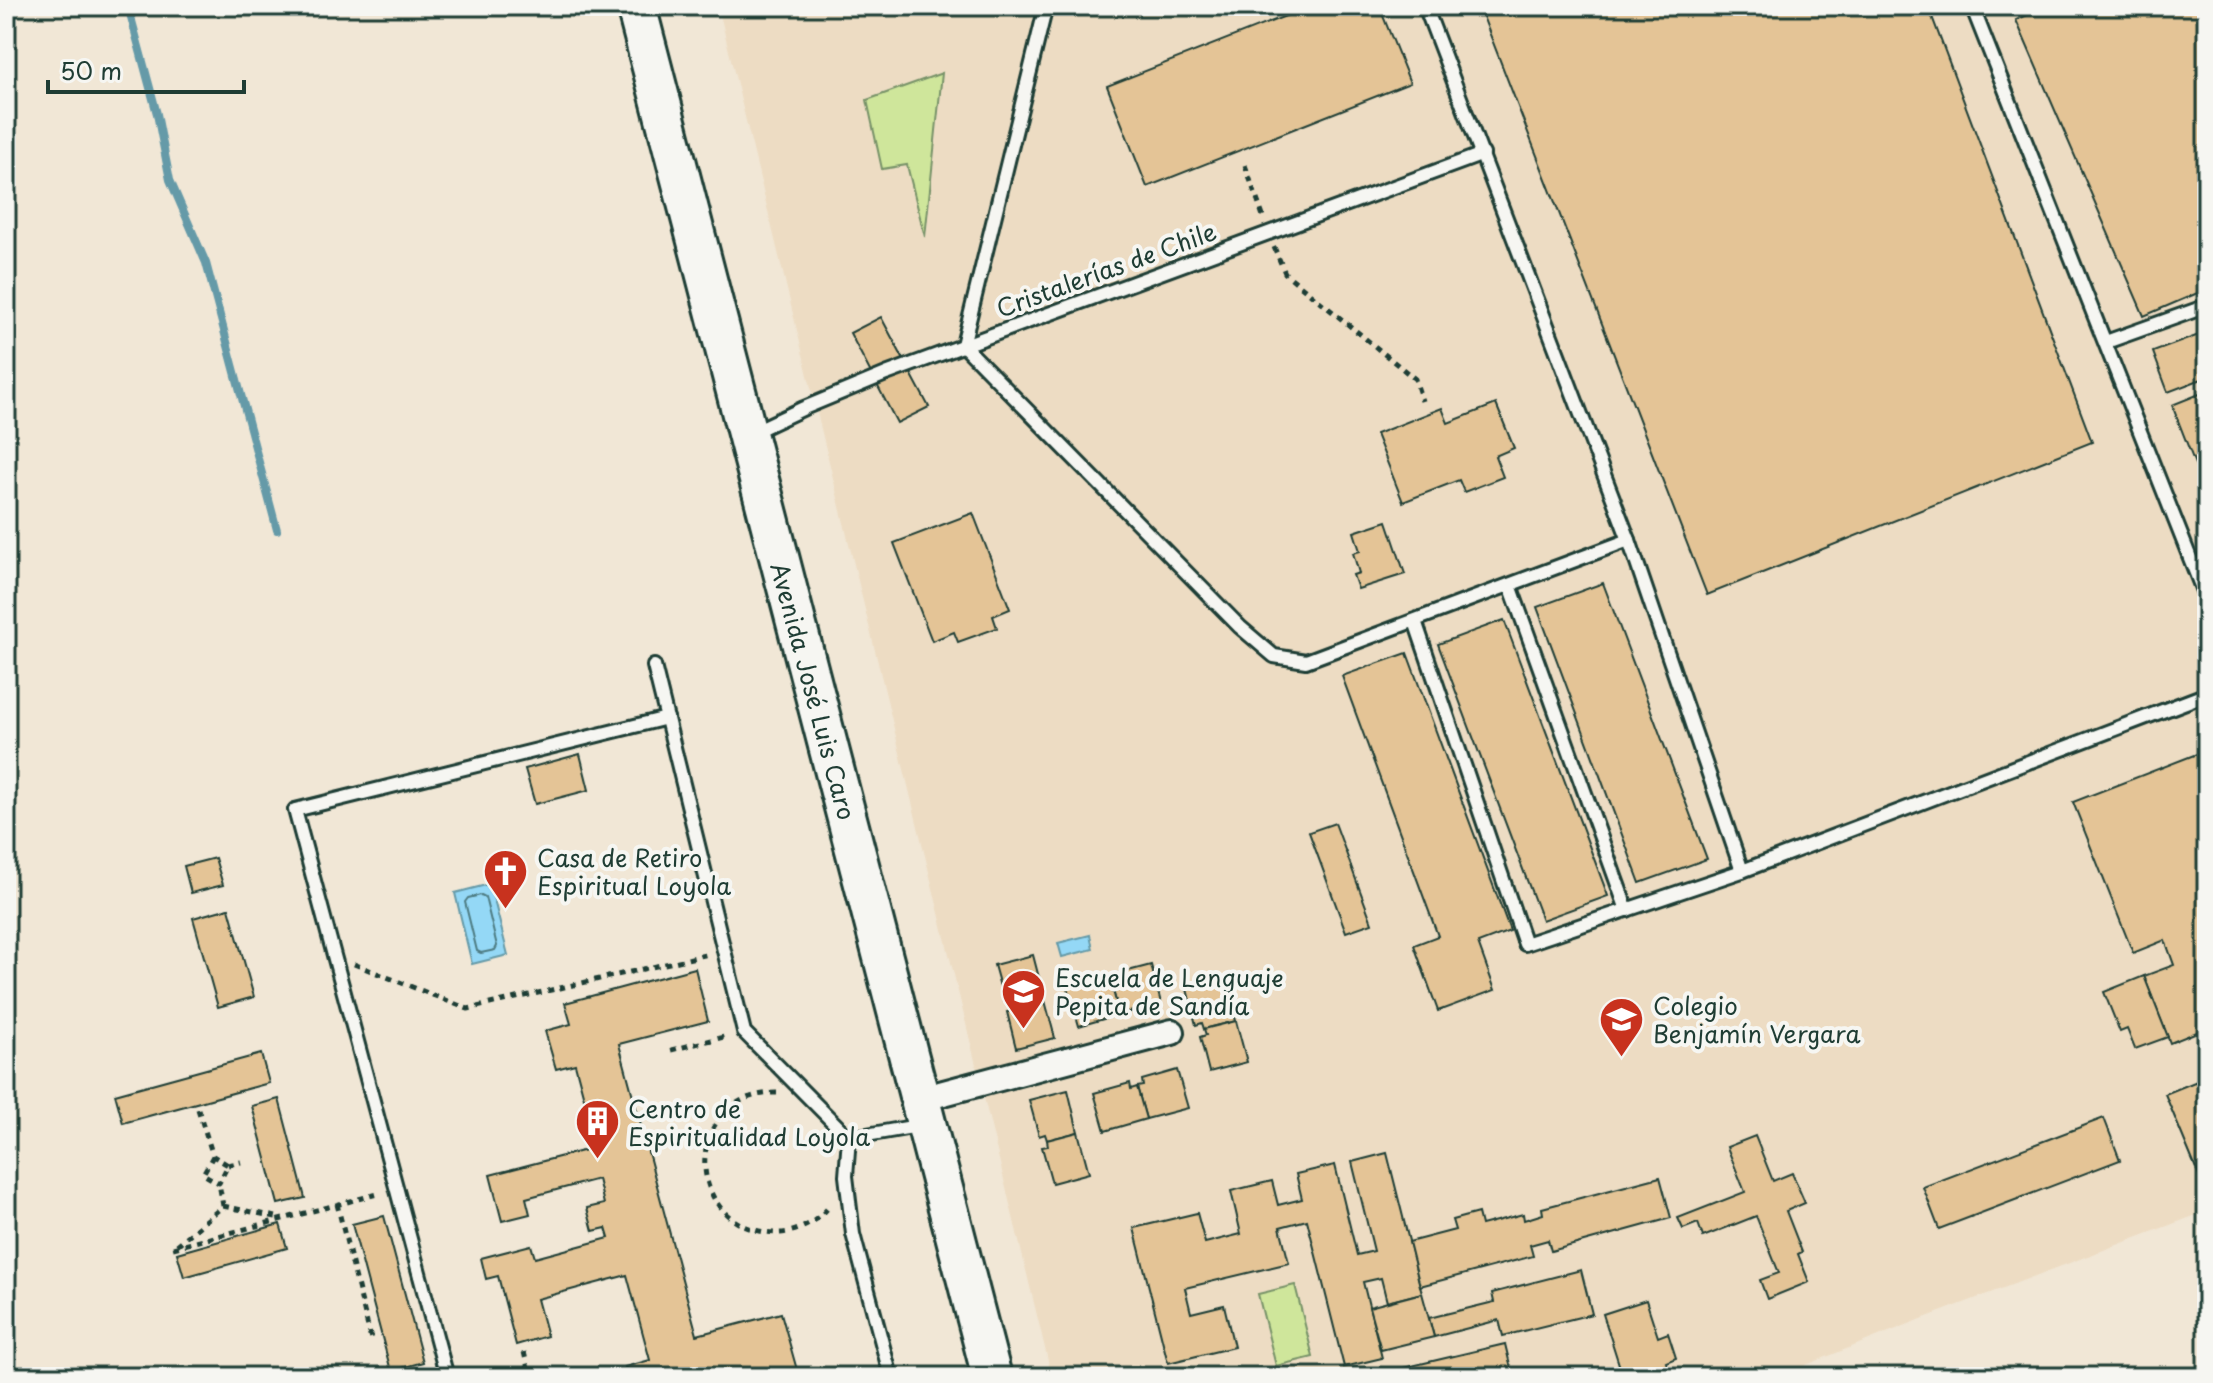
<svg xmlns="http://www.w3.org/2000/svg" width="2213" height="1383" font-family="'Playpen Sans',sans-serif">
<rect width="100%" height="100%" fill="#f1e7d6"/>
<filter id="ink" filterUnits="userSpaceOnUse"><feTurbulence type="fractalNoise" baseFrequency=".0125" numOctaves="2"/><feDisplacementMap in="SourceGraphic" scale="16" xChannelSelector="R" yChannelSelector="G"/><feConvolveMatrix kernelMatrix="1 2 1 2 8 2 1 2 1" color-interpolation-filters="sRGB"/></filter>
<g filter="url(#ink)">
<!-- built -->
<path fill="#eddcc3" d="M 730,6 L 2207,6 L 2207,1211 L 1924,1318 L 1776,1377 L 1052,1377 L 719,10 Z"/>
<!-- green -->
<g fill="#cfe69b" stroke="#779268" stroke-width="2">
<path d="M 942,73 L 925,237 L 907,165 L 882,169 L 867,100 Z"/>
<path d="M 1295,1285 L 1313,1357 L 1276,1366 L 1258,1294 Z"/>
</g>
<!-- water -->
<g fill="#94d8f6" stroke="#659aa8" stroke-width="2">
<path d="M 490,884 L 508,955 L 472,964 L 455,893 Z"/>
<path d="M 1090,935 L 1093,949 L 1062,957 L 1058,943 Z"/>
</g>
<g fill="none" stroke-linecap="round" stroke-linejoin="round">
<!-- shore -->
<path stroke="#4e7b82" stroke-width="2" d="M 481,895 L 485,897 L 497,946 L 495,950 L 481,953 L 477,951 L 465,902 L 468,898 Z"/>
<!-- stream -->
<path stroke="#659aa8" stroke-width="8" d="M 128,6 L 157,114 L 170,180 L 206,263 L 277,530"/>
</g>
<!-- building -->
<g fill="#e4c496" stroke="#1f3d34" stroke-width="2">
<path d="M 1311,6 L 1379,6 L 1410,83 L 1147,187 L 1107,86 Z"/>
<path d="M 1479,6 L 1928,6 L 2092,442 L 1707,595 Z"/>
<path d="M 2048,6 L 2207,6 L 2207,289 L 2144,316 L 2016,20 Z"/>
<path d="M 881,317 L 929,407 L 897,423 L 850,333 Z"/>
<path d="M 2207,332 L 2207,377 L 2168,392 L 2153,352 Z"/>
<path d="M 2207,391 L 2207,495 L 2172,405 Z"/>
<path d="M 1496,404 L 1514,448 L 1495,456 L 1503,477 L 1464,492 L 1459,480 L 1403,502 L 1376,434 L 1442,408 L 1448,423 Z"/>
<path d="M 973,513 L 1010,609 L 993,616 L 997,628 L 958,642 L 954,632 L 932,641 L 894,543 Z"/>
<path d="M 1387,521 L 1405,574 L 1358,589 L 1353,575 L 1359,573 L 1353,553 L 1360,551 L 1354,532 Z"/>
<path d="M 1603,583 L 1707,859 L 1640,883 L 1537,607 Z"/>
<path d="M 1504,620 L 1608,896 L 1542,920 L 1438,644 Z"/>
<path d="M 1407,653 L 1510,931 L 1478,943 L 1495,990 L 1438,1011 L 1414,945 L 1438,936 L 1342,676 Z"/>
<path d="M 2207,750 L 2207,1028 L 2170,1043 L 2144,976 L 2174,965 L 2165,940 L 2133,953 L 2073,802 Z"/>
<path d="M 580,754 L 589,790 L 535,804 L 525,769 Z"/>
<path d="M 1335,823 L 1372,923 L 1346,932 L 1309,832 Z"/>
<path d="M 215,858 L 223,885 L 191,893 L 184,866 Z"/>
<path d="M 229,908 L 254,997 L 218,1007 L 193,918 Z"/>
<path d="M 1033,955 L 1044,997 L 1011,1005 L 1010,999 L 1004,1001 L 994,965 Z"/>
<path d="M 1151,965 L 1161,1003 L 1126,1013 L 1124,1007 L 1118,1009 L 1109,976 Z"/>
<path d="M 695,968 L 708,1021 L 619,1044 L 697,1335 L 781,1313 L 797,1370 L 771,1377 L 628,1377 L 625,1367 L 650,1360 L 627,1275 L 537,1299 L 547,1336 L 516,1345 L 498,1276 L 486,1279 L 481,1258 L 531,1245 L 535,1258 L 609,1238 L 606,1228 L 593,1231 L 587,1208 L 604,1204 L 598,1179 L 526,1198 L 530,1214 L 502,1221 L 490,1175 L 597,1147 L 575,1064 L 556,1069 L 545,1031 L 571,1024 L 565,1003 Z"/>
<path d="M 1109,976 L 1118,1009 L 1112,1010 L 1114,1016 L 1079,1026 L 1068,988 Z"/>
<path d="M 2144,976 L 2168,1037 L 2135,1049 L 2127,1029 L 2120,1032 L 2104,992 Z"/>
<path d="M 1225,979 L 1236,1021 L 1204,1029 L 1202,1023 L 1196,1025 L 1187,989 Z"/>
<path d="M 1044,997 L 1055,1038 L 1016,1048 L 1007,1012 L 1013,1011 L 1011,1005 Z"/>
<path d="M 1236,1021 L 1247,1062 L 1209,1072 L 1200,1037 L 1206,1035 L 1204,1029 Z"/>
<path d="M 261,1054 L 269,1083 L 123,1123 L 115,1094 Z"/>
<path d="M 1177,1070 L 1188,1108 L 1146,1119 L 1137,1087 L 1143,1086 L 1142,1080 Z"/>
<path d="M 2207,1077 L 2207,1195 L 2165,1094 Z"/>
<path d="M 1130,1083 L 1131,1089 L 1137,1087 L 1146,1119 L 1105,1131 L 1094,1093 Z"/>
<path d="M 1068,1090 L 1078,1132 L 1047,1140 L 1045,1134 L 1039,1136 L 1029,1100 Z"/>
<path d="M 279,1099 L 305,1198 L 278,1204 L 252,1106 Z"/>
<path d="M 2104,1118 L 2120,1160 L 1939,1229 L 1923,1187 Z"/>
<path d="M 1078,1132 L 1089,1173 L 1052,1183 L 1042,1147 L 1048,1146 L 1047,1140 Z"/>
<path d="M 1755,1136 L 1773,1181 L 1792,1173 L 1805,1203 L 1786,1211 L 1802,1252 L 1798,1254 L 1809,1282 L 1767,1299 L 1760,1280 L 1779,1273 L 1756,1216 L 1703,1237 L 1698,1223 L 1683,1229 L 1678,1218 L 1745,1192 L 1727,1147 Z"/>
<path d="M 1387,1153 L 1422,1293 L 1387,1302 L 1381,1278 L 1363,1282 L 1382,1358 L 1344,1367 L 1307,1220 L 1280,1227 L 1289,1263 L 1185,1288 L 1191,1313 L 1224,1305 L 1234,1347 L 1168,1363 L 1134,1228 L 1197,1213 L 1205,1243 L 1241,1234 L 1231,1191 L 1272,1181 L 1278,1205 L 1302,1199 L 1296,1174 L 1335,1165 L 1357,1255 L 1374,1251 L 1352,1162 Z"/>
<path d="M 1660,1177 L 1671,1218 L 1551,1251 L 1548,1240 L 1530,1245 L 1533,1256 L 1420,1286 L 1409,1242 L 1455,1230 L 1452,1220 L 1478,1213 L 1481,1225 L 1523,1214 L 1524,1220 L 1543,1214 L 1542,1208 Z"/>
<path d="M 384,1216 L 423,1362 L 391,1371 L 352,1224 Z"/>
<path d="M 280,1224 L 287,1248 L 184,1277 L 177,1253 Z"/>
<path d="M 1581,1270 L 1592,1314 L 1503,1336 L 1499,1320 L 1434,1337 L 1429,1318 L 1494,1302 L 1492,1293 Z"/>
<path d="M 1422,1293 L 1434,1337 L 1381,1350 L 1369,1307 Z"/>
<path d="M 1646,1300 L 1658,1337 L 1668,1333 L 1676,1358 L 1666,1362 L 1671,1377 L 1623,1377 L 1603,1314 Z"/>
<path d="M 1505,1344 L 1513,1377 L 1365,1377 Z"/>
</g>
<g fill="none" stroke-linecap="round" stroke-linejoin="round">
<defs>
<g id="service">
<path d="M 1046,6 L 963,345 L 1240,627 L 1274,656 L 1306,661 L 1629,540"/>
<path d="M 1425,6 L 1629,540 L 1742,871"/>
<path d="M 1972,6 L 2207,601"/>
<path d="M 2106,342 L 2207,306"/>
<path d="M 751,433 L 804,408 L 886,374 L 1483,154"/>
<path d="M 1510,585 L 1627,910"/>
<path d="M 1415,621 L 1525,944 L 1742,871 L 2207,694"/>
<path d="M 654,666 L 744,1032 L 849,1138 L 846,1176 L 853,1234 L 891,1377"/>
<path d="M 849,1138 L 924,1125"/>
<path d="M 447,1377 L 295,810 L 667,718"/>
</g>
<path id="minor" d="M 921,1099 L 1172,1032"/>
<path id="primary" d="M 636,6 L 992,1377"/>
</defs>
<!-- service casing -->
<use href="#service" stroke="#1f3d34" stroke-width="18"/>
<!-- minor casing -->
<use href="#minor" stroke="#1f3d34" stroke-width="30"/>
<!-- primary casing -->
<use href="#primary" stroke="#1f3d34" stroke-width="44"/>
<!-- path -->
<g stroke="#1f3d34" stroke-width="5" stroke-dasharray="6 6" stroke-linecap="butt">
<path d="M 1245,165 L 1264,219"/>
<path d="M 1274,247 L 1285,273 L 1415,379 L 1422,401"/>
<path d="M 354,964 L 468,1009 L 709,954"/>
<path d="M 671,1050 L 728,1036"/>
<path d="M 777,1093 C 681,1092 680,1232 778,1233 C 797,1233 819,1221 830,1205"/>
<path d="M 198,1109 L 213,1156 L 228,1165 L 219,1183 L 203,1174 L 213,1156"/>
<path d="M 228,1165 L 241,1162"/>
<path d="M 337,1204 L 371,1339"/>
<path d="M 223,1206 L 281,1218"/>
<path d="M 177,1245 L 223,1206 L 219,1183"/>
<path d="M 173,1248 L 381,1193"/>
<path d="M 524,1352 L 530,1377"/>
</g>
<!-- service -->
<use href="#service" stroke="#f6f6f2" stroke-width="12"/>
<!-- minor -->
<use href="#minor" stroke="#f6f6f2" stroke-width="24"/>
<!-- primary -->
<use href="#primary" stroke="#f6f6f2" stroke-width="38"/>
</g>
</g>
<!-- icons -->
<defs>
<symbol id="church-pin" viewBox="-11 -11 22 30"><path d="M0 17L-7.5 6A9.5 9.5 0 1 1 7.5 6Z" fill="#c8321e" stroke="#f6f6f2"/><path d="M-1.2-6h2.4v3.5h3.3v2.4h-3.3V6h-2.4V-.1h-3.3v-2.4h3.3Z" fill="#fff"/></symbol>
<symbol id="school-pin" viewBox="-11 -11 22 30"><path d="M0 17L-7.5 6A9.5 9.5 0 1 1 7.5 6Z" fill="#c8321e" stroke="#f6f6f2"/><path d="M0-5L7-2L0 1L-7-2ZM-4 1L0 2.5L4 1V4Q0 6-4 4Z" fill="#fff"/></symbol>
<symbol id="building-pin" viewBox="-11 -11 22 30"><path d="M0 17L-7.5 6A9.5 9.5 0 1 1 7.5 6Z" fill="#c8321e" stroke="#f6f6f2"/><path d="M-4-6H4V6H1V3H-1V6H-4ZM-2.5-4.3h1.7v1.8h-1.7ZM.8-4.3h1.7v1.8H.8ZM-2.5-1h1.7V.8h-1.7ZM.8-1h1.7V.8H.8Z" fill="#fff"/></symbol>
</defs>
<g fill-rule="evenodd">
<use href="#church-pin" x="480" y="846" width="51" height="69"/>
<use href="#school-pin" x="998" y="966" width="51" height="69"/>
<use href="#school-pin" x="1596" y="994" width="51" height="69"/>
<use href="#building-pin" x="572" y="1096" width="51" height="69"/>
</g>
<g text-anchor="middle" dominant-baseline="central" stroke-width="8" stroke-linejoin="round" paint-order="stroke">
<!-- street labels -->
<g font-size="24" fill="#1f3d34" stroke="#f6f6f2">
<text transform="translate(1106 269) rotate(-20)">Cristalerías de Chile</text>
<text transform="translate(814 691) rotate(75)">Avenida José Luis Caro</text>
</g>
<!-- poi labels -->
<g font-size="24" fill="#1f3d34" stroke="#f6f6f2" text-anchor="start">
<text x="537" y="857">Casa de Retiro<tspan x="537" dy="28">Espiritual Loyola</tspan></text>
<text x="1055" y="977">Escuela de Lenguaje<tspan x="1055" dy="28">Pepita de Sandía</tspan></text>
<text x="1653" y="1005">Colegio<tspan x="1653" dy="28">Benjamín Vergara</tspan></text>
<text x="628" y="1108">Centro de<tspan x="628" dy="28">Espiritualidad Loyola</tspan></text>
</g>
</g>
<!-- margin -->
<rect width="2213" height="1383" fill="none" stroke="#f6f6f2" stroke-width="32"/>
<rect x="16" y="16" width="2181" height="1351" fill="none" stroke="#1f3d34" stroke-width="3" filter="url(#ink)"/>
<!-- scale -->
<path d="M48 80v12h196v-12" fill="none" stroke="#1f3d34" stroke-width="4"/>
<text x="60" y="80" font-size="24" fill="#1f3d34" stroke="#f6f6f2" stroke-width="6" paint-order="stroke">50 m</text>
</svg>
